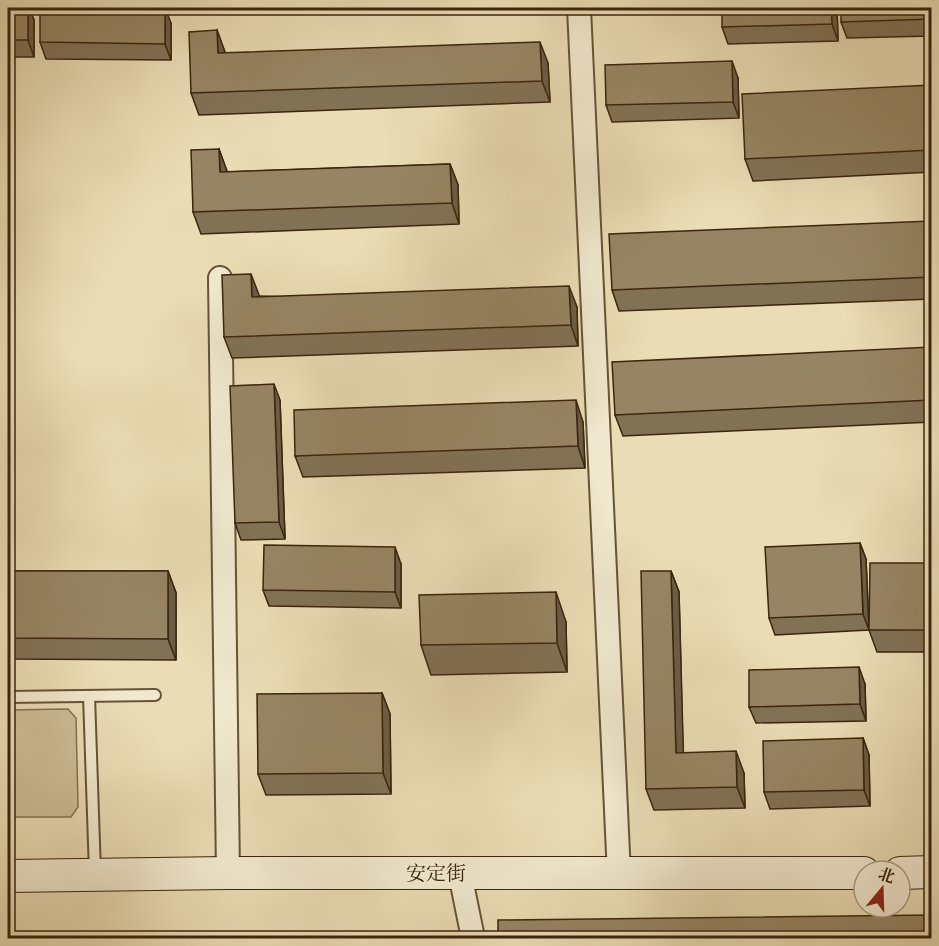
<svg xmlns="http://www.w3.org/2000/svg" width="939" height="946" font-family="'Libre Bodoni','Noto Serif SC',serif">
<rect width="100%" height="100%" fill="#eaddb5"/>
<filter id="stains"><feTurbulence type="fractalNoise" baseFrequency=".00333" numOctaves="4"/><feColorMatrix values="0 0 0 0 .2 0 0 0 0 .09 0 0 0 0 .02 0 0 0 .5 -.17"/></filter>
<radialGradient id="worn" r=".72"><stop offset=".6" stop-color="#630" stop-opacity="0"/><stop offset="1" stop-color="#630" stop-opacity=".3"/></radialGradient>
<!-- green -->
<path fill="#ccbe98" stroke="#847252" stroke-width="1.5" d="M 68,709 L 76,718 L 78,807 L 71,817 L 8,817 L 8,710 Z"/>
<g fill="none" stroke-linecap="round" stroke-linejoin="round">
<defs>
<g id="lane">
<path d="M 89,696 L 95,873"/>
<path d="M 8,697 L 155,695"/>
</g>
<g id="street">
<path d="M 579,8 L 619,875"/>
<path d="M 220,278 L 228,873"/>
<path d="M 460,874 L 473,938"/>
</g>
<g id="secondary">
<path d="M 900,873 L 932,872"/>
<path d="M 8,876 L 228,873 L 864,873"/>
</g>
</defs>
<!-- lane casing -->
<use href="#lane" stroke="#675336" stroke-width="14"/>
<!-- street casing -->
<use href="#street" stroke="#675336" stroke-width="26"/>
<!-- secondary casing -->
<use href="#secondary" stroke="#3b250c" stroke-width="34"/>
<!-- lane -->
<use href="#lane" stroke="#f1e9cf" stroke-width="10"/>
<!-- street -->
<use href="#street" stroke="#f1e9cf" stroke-width="22"/>
<!-- secondary -->
<use href="#secondary" stroke="#f1e9cf" stroke-width="32"/>
</g>
<!-- wall -->
<g fill="#817256" stroke="#3b250c" stroke-width="1.5">
<path d="M 8,8 L 29,8 L 34,20 L 34,57 L 8,57 Z"/>
<path d="M 837,8 L 838,41 L 728,44 L 722,27 Z"/>
<path d="M 932,8 L 932,36 L 847,38 L 841,22 Z"/>
<path d="M 171,23 L 171,60 L 46,59 L 40,42 Z"/>
<path d="M 217,30 L 225,53 L 548,63 L 550,102 L 199,115 L 191,93 Z"/>
<path d="M 738,78 L 739,118 L 612,122 L 606,105 Z"/>
<path d="M 932,85 L 932,172 L 753,181 L 745,159 Z"/>
<path d="M 219,149 L 227,172 L 450,164 L 458,185 L 459,224 L 201,234 L 193,212 Z"/>
<path d="M 932,221 L 932,299 L 619,311 L 612,290 Z"/>
<path d="M 259,296 L 577,307 L 578,346 L 232,358 L 224,337 Z"/>
<path d="M 932,347 L 932,422 L 623,436 L 615,415 Z"/>
<path d="M 280,400 L 285,539 L 241,540 L 235,523 Z"/>
<path d="M 583,422 L 585,468 L 303,477 L 295,456 Z"/>
<path d="M 860,543 L 866,559 L 869,630 L 775,635 L 769,618 Z"/>
<path d="M 932,563 L 932,652 L 877,652 L 869,630 Z"/>
<path d="M 401,564 L 401,608 L 269,606 L 263,590 Z"/>
<path d="M 8,571 L 168,571 L 176,593 L 176,660 L 8,659 Z"/>
<path d="M 671,571 L 679,592 L 683,753 L 744,773 L 745,808 L 654,810 L 646,789 Z"/>
<path d="M 566,622 L 567,672 L 431,675 L 421,645 Z"/>
<path d="M 865,684 L 866,721 L 756,723 L 749,707 Z"/>
<path d="M 382,693 L 390,714 L 391,794 L 266,795 L 258,774 Z"/>
<path d="M 863,738 L 869,755 L 870,806 L 770,809 L 764,792 Z"/>
</g>
<!-- shaded-wall -->
<g fill="#695d46" stroke="#3b250c" stroke-width="1.5">
<path d="M 28,8 L 29,8 L 34,20 L 34,57 L 28,40 Z"/>
<path d="M 165,8 L 171,23 L 171,60 L 165,44 Z"/>
<path d="M 831,8 L 837,8 L 838,41 L 832,24 Z"/>
<path d="M 217,30 L 225,52 L 226,75 L 218,53 Z"/>
<path d="M 540,42 L 548,63 L 550,102 L 542,81 Z"/>
<path d="M 732,61 L 738,78 L 739,118 L 733,102 Z"/>
<path d="M 219,149 L 227,171 L 228,193 L 220,172 Z"/>
<path d="M 450,164 L 458,185 L 459,224 L 452,203 Z"/>
<path d="M 251,274 L 259,295 L 260,318 L 252,297 Z"/>
<path d="M 569,286 L 577,307 L 578,346 L 571,325 Z"/>
<path d="M 274,384 L 280,400 L 285,539 L 279,522 Z"/>
<path d="M 576,400 L 583,422 L 585,468 L 578,446 Z"/>
<path d="M 860,543 L 866,559 L 869,630 L 863,614 Z"/>
<path d="M 395,547 L 401,564 L 401,608 L 395,592 Z"/>
<path d="M 168,571 L 176,593 L 176,660 L 168,639 Z"/>
<path d="M 671,571 L 679,592 L 684,774 L 676,753 Z"/>
<path d="M 556,592 L 566,622 L 567,672 L 557,643 Z"/>
<path d="M 859,667 L 865,684 L 866,721 L 860,704 Z"/>
<path d="M 382,693 L 390,714 L 391,794 L 383,773 Z"/>
<path d="M 863,738 L 869,755 L 870,806 L 864,790 Z"/>
<path d="M 736,751 L 744,773 L 745,808 L 737,787 Z"/>
</g>
<!-- building -->
<g fill="#968564" stroke="#3b250c" stroke-width="1.5">
<rect x="8" y="8" width="20" height="32"/>
<path d="M 40,8 L 165,8 L 165,44 L 40,42 Z"/>
<path d="M 722,8 L 831,8 L 832,24 L 722,27 Z"/>
<path d="M 841,8 L 932,8 L 932,19 L 841,22 Z"/>
<path d="M 217,30 L 218,53 L 540,42 L 542,81 L 191,93 L 189,32 Z"/>
<path d="M 732,61 L 733,102 L 606,105 L 605,65 Z"/>
<path d="M 932,85 L 932,150 L 745,159 L 742,94 Z"/>
<path d="M 219,149 L 220,172 L 450,164 L 452,203 L 193,212 L 191,150 Z"/>
<path d="M 932,221 L 932,277 L 612,290 L 609,234 Z"/>
<path d="M 251,274 L 252,297 L 569,286 L 571,325 L 224,337 L 222,275 Z"/>
<path d="M 932,347 L 932,400 L 615,415 L 612,362 Z"/>
<path d="M 274,384 L 279,522 L 235,523 L 230,386 Z"/>
<path d="M 576,400 L 578,446 L 295,456 L 294,410 Z"/>
<path d="M 860,543 L 863,614 L 769,618 L 765,547 Z"/>
<path d="M 264,545 L 395,547 L 395,592 L 263,590 Z"/>
<path d="M 870,563 L 932,563 L 932,630 L 869,630 Z"/>
<path d="M 8,571 L 168,571 L 168,639 L 8,638 Z"/>
<path d="M 641,571 L 671,571 L 676,753 L 736,751 L 737,787 L 646,789 Z"/>
<path d="M 556,592 L 557,643 L 421,645 L 419,595 Z"/>
<path d="M 859,667 L 860,704 L 749,707 L 749,670 Z"/>
<path d="M 382,693 L 383,773 L 258,774 L 257,694 Z"/>
<path d="M 863,738 L 864,790 L 764,792 L 763,741 Z"/>
<path d="M 932,915 L 932,939 L 498,939 L 498,920 Z"/>
</g>
<g text-anchor="middle" dominant-baseline="central" stroke-width="5" stroke-linejoin="round" paint-order="stroke">
<!-- street labels -->
<g font-size="20" fill="#3b250c" stroke="#f1e9cf">
<text x="436" y="874">安定街</text>
</g>
</g>
<!-- margin -->
<rect width="939" height="946" fill="none" stroke="#eaddb5" stroke-width="30"/>
<rect x="9" y="9" width="921" height="928" fill="none" stroke="#3b250c" stroke-width="3"/>
<rect x="15" y="15" width="909" height="916" fill="none" stroke="#3b250c" stroke-width="1.5"/>
<!-- north arrow -->
<g transform="translate(882 889) rotate(19)"><circle r="28" fill="#f1e9cf" stroke="#a89b81" stroke-width="1.5"/>
<path d="M0-4.5L10 22L0 15L-10 22Z" fill="#8f2418"/>
<text y="-9" font-size="16" font-weight="bold" text-anchor="middle" fill="#3b250c">北</text>
</g>
<rect width="100%" height="100%" filter="url(#stains)"/>
<rect width="100%" height="100%" fill="url(#worn)"/>
</svg>
